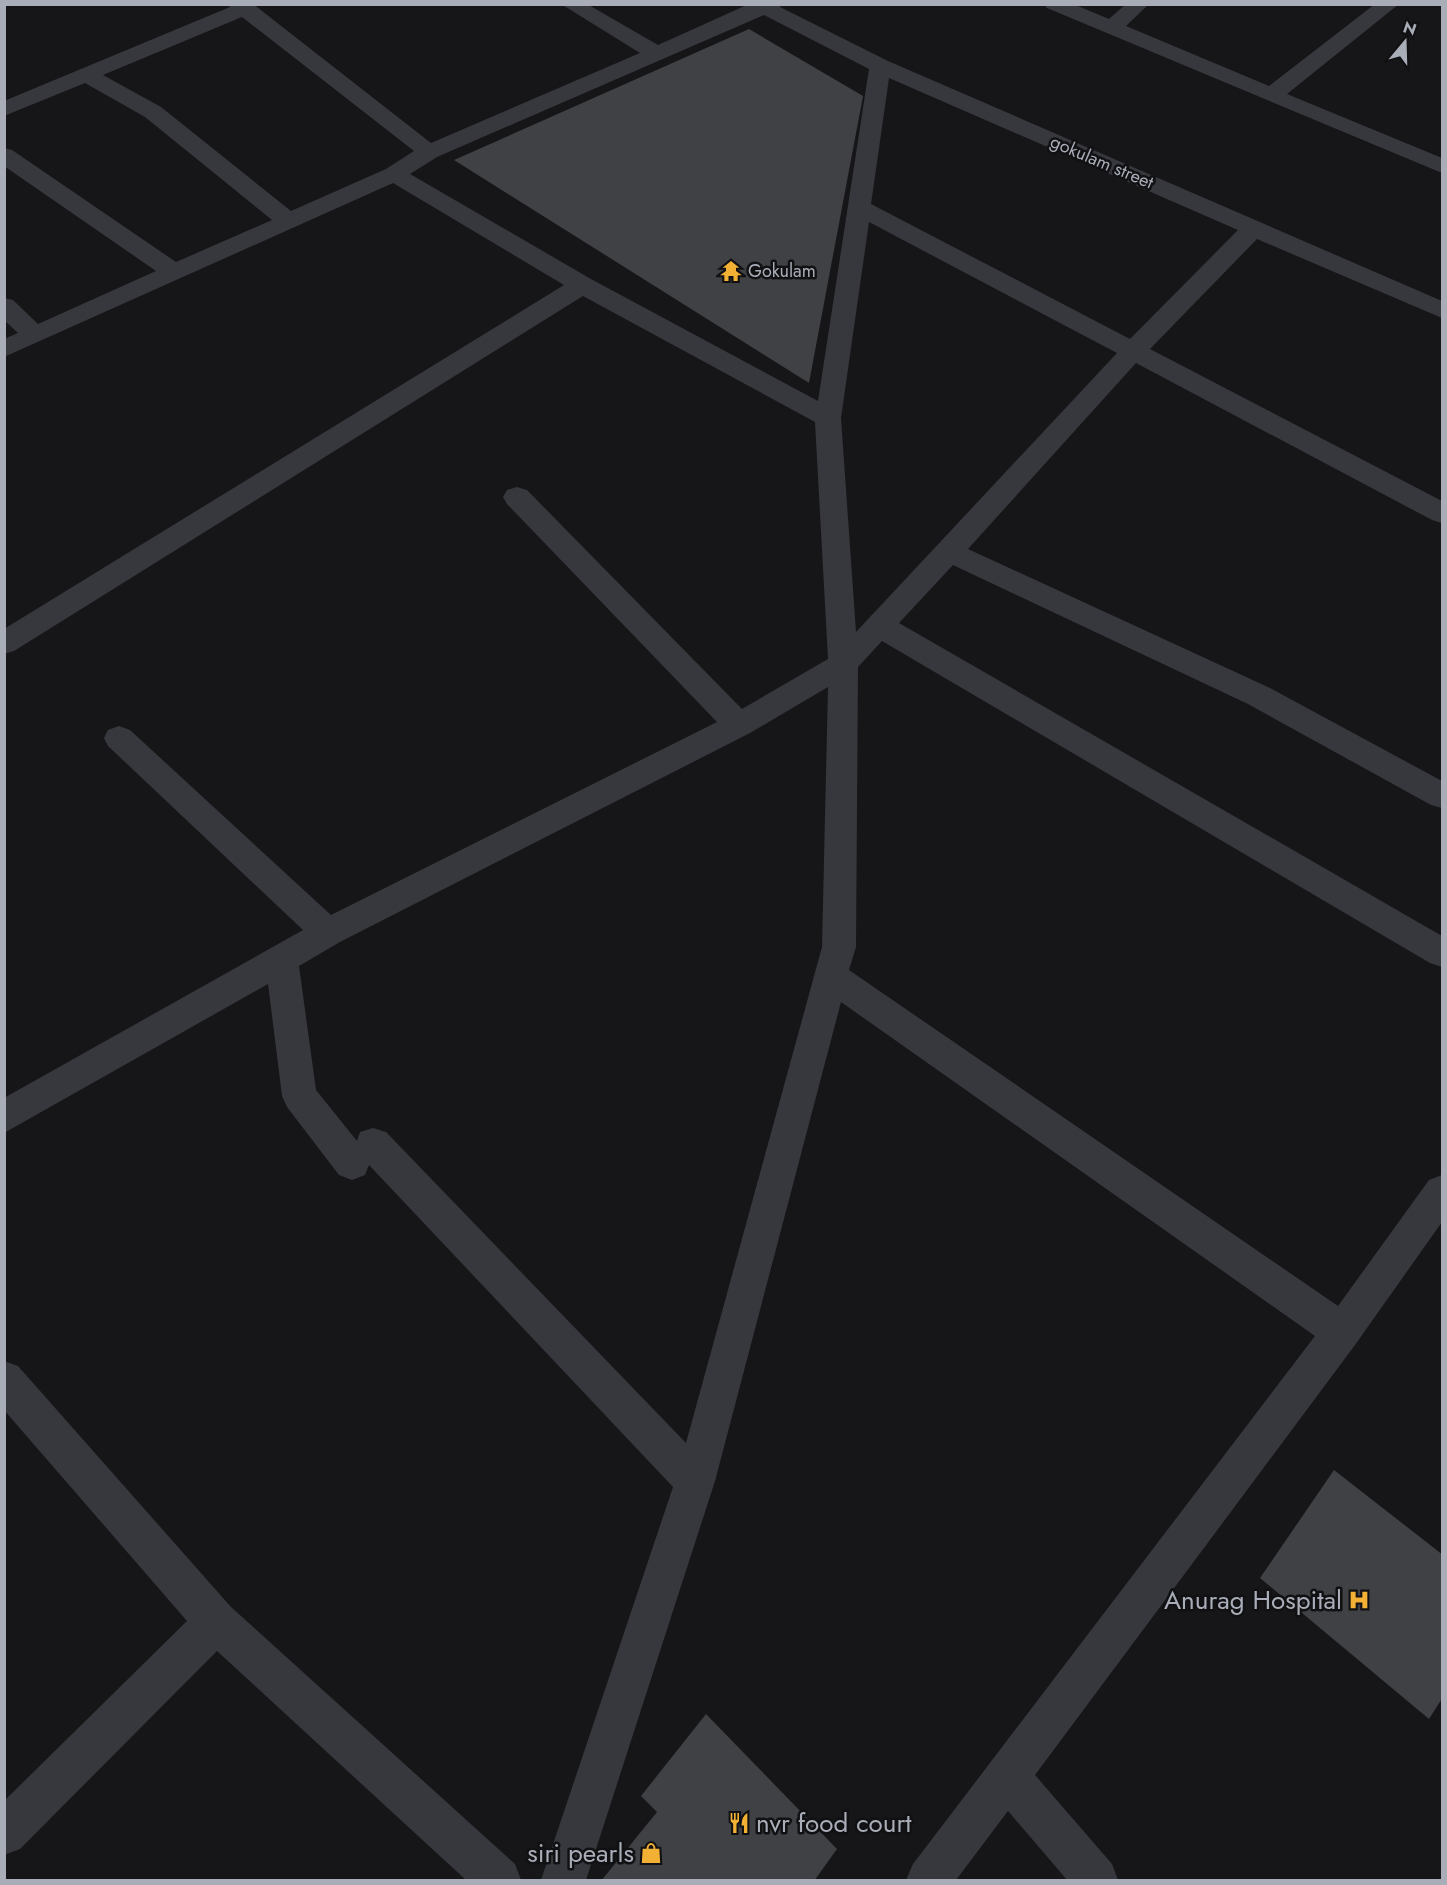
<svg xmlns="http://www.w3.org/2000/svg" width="1447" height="1885" font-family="Jost,sans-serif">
<rect width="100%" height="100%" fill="#161618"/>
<!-- building -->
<g fill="#404145">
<path d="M 749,29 L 863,96 L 809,383 L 454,160 Z"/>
<path d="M 1334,1470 L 1443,1555 L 1443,1697 L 1429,1719 L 1260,1578 Z"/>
<path d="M 706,1714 L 837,1849 L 814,1881 L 601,1881 L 657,1812 L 641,1796 Z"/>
</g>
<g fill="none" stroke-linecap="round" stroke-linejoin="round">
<!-- minor -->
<g fill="#37383d" fill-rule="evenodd">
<path d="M 228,4 L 253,4 L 431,143 L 640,53 L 561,4 L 587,4 L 658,45 L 749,4 L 782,4 L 780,7 L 888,61 L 1442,301 L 1442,318 L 1257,239 L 1150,349 L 1442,501 L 1442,523 L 1432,520 L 1136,363 L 968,549 L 1270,688 L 1442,781 L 1442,808 L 1431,805 L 1248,704 L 953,565 L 899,623 L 1442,936 L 1442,967 L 1430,963 L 882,641 L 858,667 L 856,947 L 849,970 L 1338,1306 L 1429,1180 L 1442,1175 L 1442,1222 L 1355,1345 L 1035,1775 L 1112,1864 L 1118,1880 L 1067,1880 L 1008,1811 L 956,1880 L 906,1880 L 913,1864 L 1315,1336 L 841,1002 L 715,1481 L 586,1880 L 541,1880 L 673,1487 L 369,1165 L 365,1175 L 352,1180 L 339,1175 L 287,1107 L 282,1096 L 268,984 L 4,1133 L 4,1098 L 303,930 L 108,746 L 104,738 L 108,730 L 119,726 L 130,730 L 331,915 L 717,722 L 507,504 L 503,497 L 507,490 L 517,487 L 527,490 L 742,709 L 828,659 L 815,422 L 583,296 L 14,651 L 4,654 L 4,629 L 564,285 L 393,183 L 4,357 L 4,339 L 18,333 L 4,320 L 4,298 L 13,300 L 38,324 L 156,271 L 4,166 L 4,148 L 12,150 L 176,262 L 272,220 L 145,117 L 85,83 L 4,116 L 4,101 L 230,7 ZM 764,15 L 869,69 L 818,401 L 591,279 L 410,174 L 437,157 ZM 242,17 L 414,151 L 386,169 L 291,211 L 161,107 L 103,75 ZM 889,78 L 1238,230 L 1130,339 L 871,204 ZM 869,222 L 1117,353 L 856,632 L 841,418 ZM 828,687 L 822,947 L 686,1443 L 386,1132 L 373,1128 L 360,1132 L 357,1141 L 316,1090 L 299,966 L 340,942 L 750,733 Z"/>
<path d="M 1044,4 L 1073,4 L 1109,19 L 1126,4 L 1149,4 L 1126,26 L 1269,86 L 1375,4 L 1399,4 L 1287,94 L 1442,158 L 1442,173 L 1047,8 Z"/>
<path d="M 4,1361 L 18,1366 L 231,1607 L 515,1864 L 521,1880 L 466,1880 L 217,1651 L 20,1849 L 4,1855 L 4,1801 L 187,1621 L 4,1410 Z"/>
</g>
</g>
<!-- icons -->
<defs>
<symbol id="temple-bare" viewBox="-9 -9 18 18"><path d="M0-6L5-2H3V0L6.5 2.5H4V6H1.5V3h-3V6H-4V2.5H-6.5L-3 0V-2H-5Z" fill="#f2b134" stroke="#111113" stroke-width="2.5" paint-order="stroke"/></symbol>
<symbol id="hospital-bare" viewBox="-9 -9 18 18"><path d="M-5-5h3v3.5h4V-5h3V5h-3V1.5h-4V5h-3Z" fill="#f2b134" stroke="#111113" stroke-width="2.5" paint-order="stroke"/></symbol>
<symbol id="restaurant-bare" viewBox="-9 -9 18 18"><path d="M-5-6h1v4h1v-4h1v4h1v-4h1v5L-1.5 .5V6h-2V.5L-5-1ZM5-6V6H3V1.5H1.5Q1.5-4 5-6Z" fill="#f2b134" stroke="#111113" stroke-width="2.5" paint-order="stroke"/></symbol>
<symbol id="shop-bare" viewBox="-9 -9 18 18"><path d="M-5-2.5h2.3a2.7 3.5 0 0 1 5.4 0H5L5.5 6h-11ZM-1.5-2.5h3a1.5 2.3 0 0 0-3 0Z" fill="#f2b134" stroke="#111113" stroke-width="2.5" paint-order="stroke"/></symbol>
</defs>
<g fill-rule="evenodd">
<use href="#temple-bare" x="716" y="256" width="30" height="30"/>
<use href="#hospital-bare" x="1344" y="1585" width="30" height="30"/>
<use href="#restaurant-bare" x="724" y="1808" width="30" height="30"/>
<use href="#shop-bare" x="636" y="1838" width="30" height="30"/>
</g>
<g text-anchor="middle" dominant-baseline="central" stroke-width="5" stroke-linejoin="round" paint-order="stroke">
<!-- far-street labels -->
<g font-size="18" fill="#a8adb8" stroke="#111113">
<text transform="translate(1102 162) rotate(23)">gokulam street</text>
</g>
<!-- far-poi labels -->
<g font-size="18" fill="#a8adb8" stroke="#111113" text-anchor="start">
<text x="748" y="271">Gokulam</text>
</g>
<!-- near-poi labels -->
<g font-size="26" fill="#a8adb8" stroke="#111113" text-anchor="end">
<text x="1342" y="1600">Anurag Hospital</text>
<text x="756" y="1823" text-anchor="start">nvr food court</text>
<text x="634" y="1853">siri pearls</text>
</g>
</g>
<!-- border -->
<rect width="1447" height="1885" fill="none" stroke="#a8adb8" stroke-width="12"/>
<!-- north arrow -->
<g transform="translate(1405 42) rotate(19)" stroke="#111113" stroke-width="4.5" paint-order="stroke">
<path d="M0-4.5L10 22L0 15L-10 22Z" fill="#a8adb8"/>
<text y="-9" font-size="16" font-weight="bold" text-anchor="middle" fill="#a8adb8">N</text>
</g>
</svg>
